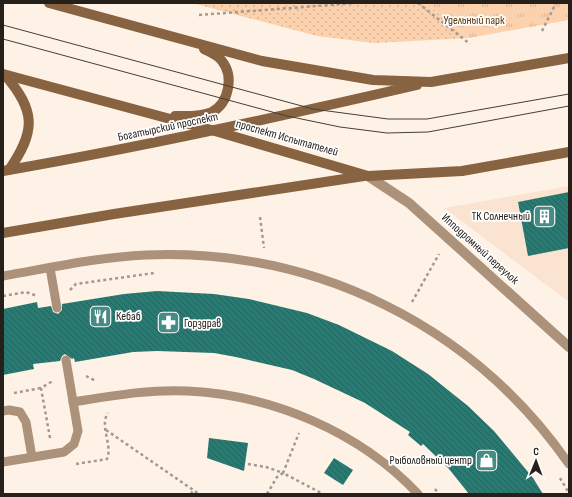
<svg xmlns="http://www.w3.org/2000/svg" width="572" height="497" font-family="'Sofia Sans Condensed',sans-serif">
<defs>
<pattern id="grass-dots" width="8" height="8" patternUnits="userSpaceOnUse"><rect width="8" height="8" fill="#fbd2ad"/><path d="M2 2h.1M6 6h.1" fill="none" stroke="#d7b494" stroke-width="1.8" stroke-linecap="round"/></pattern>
<pattern id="park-tufts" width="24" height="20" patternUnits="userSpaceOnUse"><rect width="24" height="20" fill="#fbd2ad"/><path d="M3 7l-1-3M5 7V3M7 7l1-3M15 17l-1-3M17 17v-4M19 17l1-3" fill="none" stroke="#d7b494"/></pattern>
<pattern id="building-back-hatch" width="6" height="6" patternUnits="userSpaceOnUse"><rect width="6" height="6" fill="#287b73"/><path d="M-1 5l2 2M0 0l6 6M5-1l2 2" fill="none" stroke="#22645e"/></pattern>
</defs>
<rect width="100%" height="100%" fill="#fef2e6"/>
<!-- built -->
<path fill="#fae4d1" d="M 569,186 L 569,302 L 444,208 Z"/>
<!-- grass -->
<path fill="url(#grass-dots)" d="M 192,3 L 426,3 L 469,38 L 374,43 L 317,36 Z"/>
<!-- park -->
<path fill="url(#park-tufts)" d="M 426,3 L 569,3 L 569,20 L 469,38 Z"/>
<!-- building -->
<g fill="url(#building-back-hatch)">
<path d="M 569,192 L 569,248 L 528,256 L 518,202 Z"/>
<path d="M 157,291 L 214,294 L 249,299 L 307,313 L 339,325 L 392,351 L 428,374 L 468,406 L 494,431 L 533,478 L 543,494 L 469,494 L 449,469 L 423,444 L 421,446 L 408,435 L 410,432 L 365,403 L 314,379 L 292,370 L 236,357 L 214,353 L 157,351 L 133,352 L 75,362 L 74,358 L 72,359 L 65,354 L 62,356 L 60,361 L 33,364 L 34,369 L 3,375 L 3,309 L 37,302 L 38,308 L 51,306 L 53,312 L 58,314 L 62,310 L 62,304 L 124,294 Z"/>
<path d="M 209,438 L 248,443 L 244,471 L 207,458 Z"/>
<path d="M 334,458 L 353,470 L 343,485 L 324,473 Z"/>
</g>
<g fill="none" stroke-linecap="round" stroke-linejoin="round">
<!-- path -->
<g stroke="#a39990" stroke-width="2.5" stroke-dasharray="3 3" stroke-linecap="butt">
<path d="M 418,3 L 470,44"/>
<path d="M 199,15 L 356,3"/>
<path d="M 542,31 L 556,3"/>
<path d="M 260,217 L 264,248"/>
<path d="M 70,290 L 76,284 L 154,273"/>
<path d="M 3,296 L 26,292 L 37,296"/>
<path d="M 412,302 L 439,254"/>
<path d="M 86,376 L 96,381"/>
<path d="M 14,393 L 41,388"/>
<path d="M 106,430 L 199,494"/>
<path d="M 50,438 L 41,388 L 51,382 L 51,379"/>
<path d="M 76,464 L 107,459 C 113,445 99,426 108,413"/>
<path d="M 248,464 L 266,467 L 283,473 L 299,433"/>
<path d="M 560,478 L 569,493"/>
<path d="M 435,489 L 439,494"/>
<path d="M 191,494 L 193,490"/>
<path d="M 267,494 L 277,477 L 283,473 L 323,494"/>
</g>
<!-- service -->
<g stroke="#ac927b" stroke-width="9">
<path d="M 50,268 L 57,308"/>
<path d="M 3,276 C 50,268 98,257 146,255 C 315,248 472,325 569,464"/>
<path d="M 73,402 C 111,396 149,389 188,391 C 272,395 360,432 418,494"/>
<path d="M 3,411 L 9,410 L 20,412 L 26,422 L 32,457"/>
<path d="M 3,462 L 64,452 L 74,444 L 78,431 L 66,360"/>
</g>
<!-- minor -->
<path stroke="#ac927b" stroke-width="10" d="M 368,176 L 409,203 L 569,347"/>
<!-- secondary -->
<g stroke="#876341" stroke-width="10">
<path d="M 49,3 L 262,61 L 373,80 L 431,82 L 569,58"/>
<path d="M 3,74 L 215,131 L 368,176 L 462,171 L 569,152"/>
<path d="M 5,75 C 36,111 36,131 9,170"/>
<path d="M 175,116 C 187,116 201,117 212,112 C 229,103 234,76 222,61 C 218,55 210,52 204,49"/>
<path d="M 3,171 C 142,147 279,117 417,85"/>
<path d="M 3,233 L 114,214 L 364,176"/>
</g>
<!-- tram -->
<g stroke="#453e38" stroke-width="1">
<path d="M 3,25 L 313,109 L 388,119 L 427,119 L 569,94"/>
<path d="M 3,39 L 287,116 L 340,127 L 387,133 L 428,132 L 569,106"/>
</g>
</g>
<!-- icons -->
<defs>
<symbol id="building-square" viewBox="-11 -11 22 22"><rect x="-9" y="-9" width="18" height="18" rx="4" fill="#468c84" stroke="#fff"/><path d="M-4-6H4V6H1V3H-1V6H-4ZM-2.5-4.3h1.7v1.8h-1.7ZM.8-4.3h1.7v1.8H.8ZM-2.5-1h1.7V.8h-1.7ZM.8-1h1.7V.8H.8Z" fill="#fff"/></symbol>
<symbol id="restaurant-square" viewBox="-11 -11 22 22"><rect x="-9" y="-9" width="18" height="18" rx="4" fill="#468c84" stroke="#fff"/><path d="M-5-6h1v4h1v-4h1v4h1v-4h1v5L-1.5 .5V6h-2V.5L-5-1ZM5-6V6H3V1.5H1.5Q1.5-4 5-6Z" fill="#fff"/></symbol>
<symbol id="pharmacy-square" viewBox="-11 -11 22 22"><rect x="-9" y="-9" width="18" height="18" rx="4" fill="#468c84" stroke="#fff"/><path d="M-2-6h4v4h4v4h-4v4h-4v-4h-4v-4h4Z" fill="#fff"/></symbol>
<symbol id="shop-square" viewBox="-11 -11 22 22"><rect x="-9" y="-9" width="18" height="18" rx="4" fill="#468c84" stroke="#fff"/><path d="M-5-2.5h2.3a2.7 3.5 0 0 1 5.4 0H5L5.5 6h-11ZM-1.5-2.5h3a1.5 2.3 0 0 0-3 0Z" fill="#fff"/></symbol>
</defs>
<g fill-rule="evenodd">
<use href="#building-square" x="532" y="204" width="25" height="25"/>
<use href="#restaurant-square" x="88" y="304" width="25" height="25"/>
<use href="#pharmacy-square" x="156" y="310" width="25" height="25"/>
<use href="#shop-square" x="474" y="448" width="25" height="25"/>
</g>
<g text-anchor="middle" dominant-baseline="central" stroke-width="3.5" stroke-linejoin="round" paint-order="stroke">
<!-- park labels -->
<g font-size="12" fill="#5c3609" stroke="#fff">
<text x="474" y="20">Удельный парк</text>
</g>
<!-- street labels -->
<g font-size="12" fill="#26201b" stroke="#fff">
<text transform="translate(168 127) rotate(-12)">Богатырский проспект</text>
<text transform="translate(287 138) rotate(16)">проспект Испытателей</text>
<text transform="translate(480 249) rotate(42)">Ипподромный переулок</text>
</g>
<!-- poi labels -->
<g font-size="12" fill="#26201b" stroke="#fff" text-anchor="end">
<text x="530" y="216">ТК Солнечный</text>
<text x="116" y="316" text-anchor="start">Кебаб</text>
<text x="184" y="323" text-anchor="start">Горздрав</text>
<text x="472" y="460">Рыболовный центр</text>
</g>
</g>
<!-- border -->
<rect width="572" height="497" fill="none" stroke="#26201b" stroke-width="8"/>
<!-- north arrow -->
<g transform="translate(536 461) rotate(1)" stroke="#ffffff" stroke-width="3" paint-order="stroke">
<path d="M0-3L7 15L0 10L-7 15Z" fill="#26201b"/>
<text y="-6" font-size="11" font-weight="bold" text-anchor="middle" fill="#26201b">С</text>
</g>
</svg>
